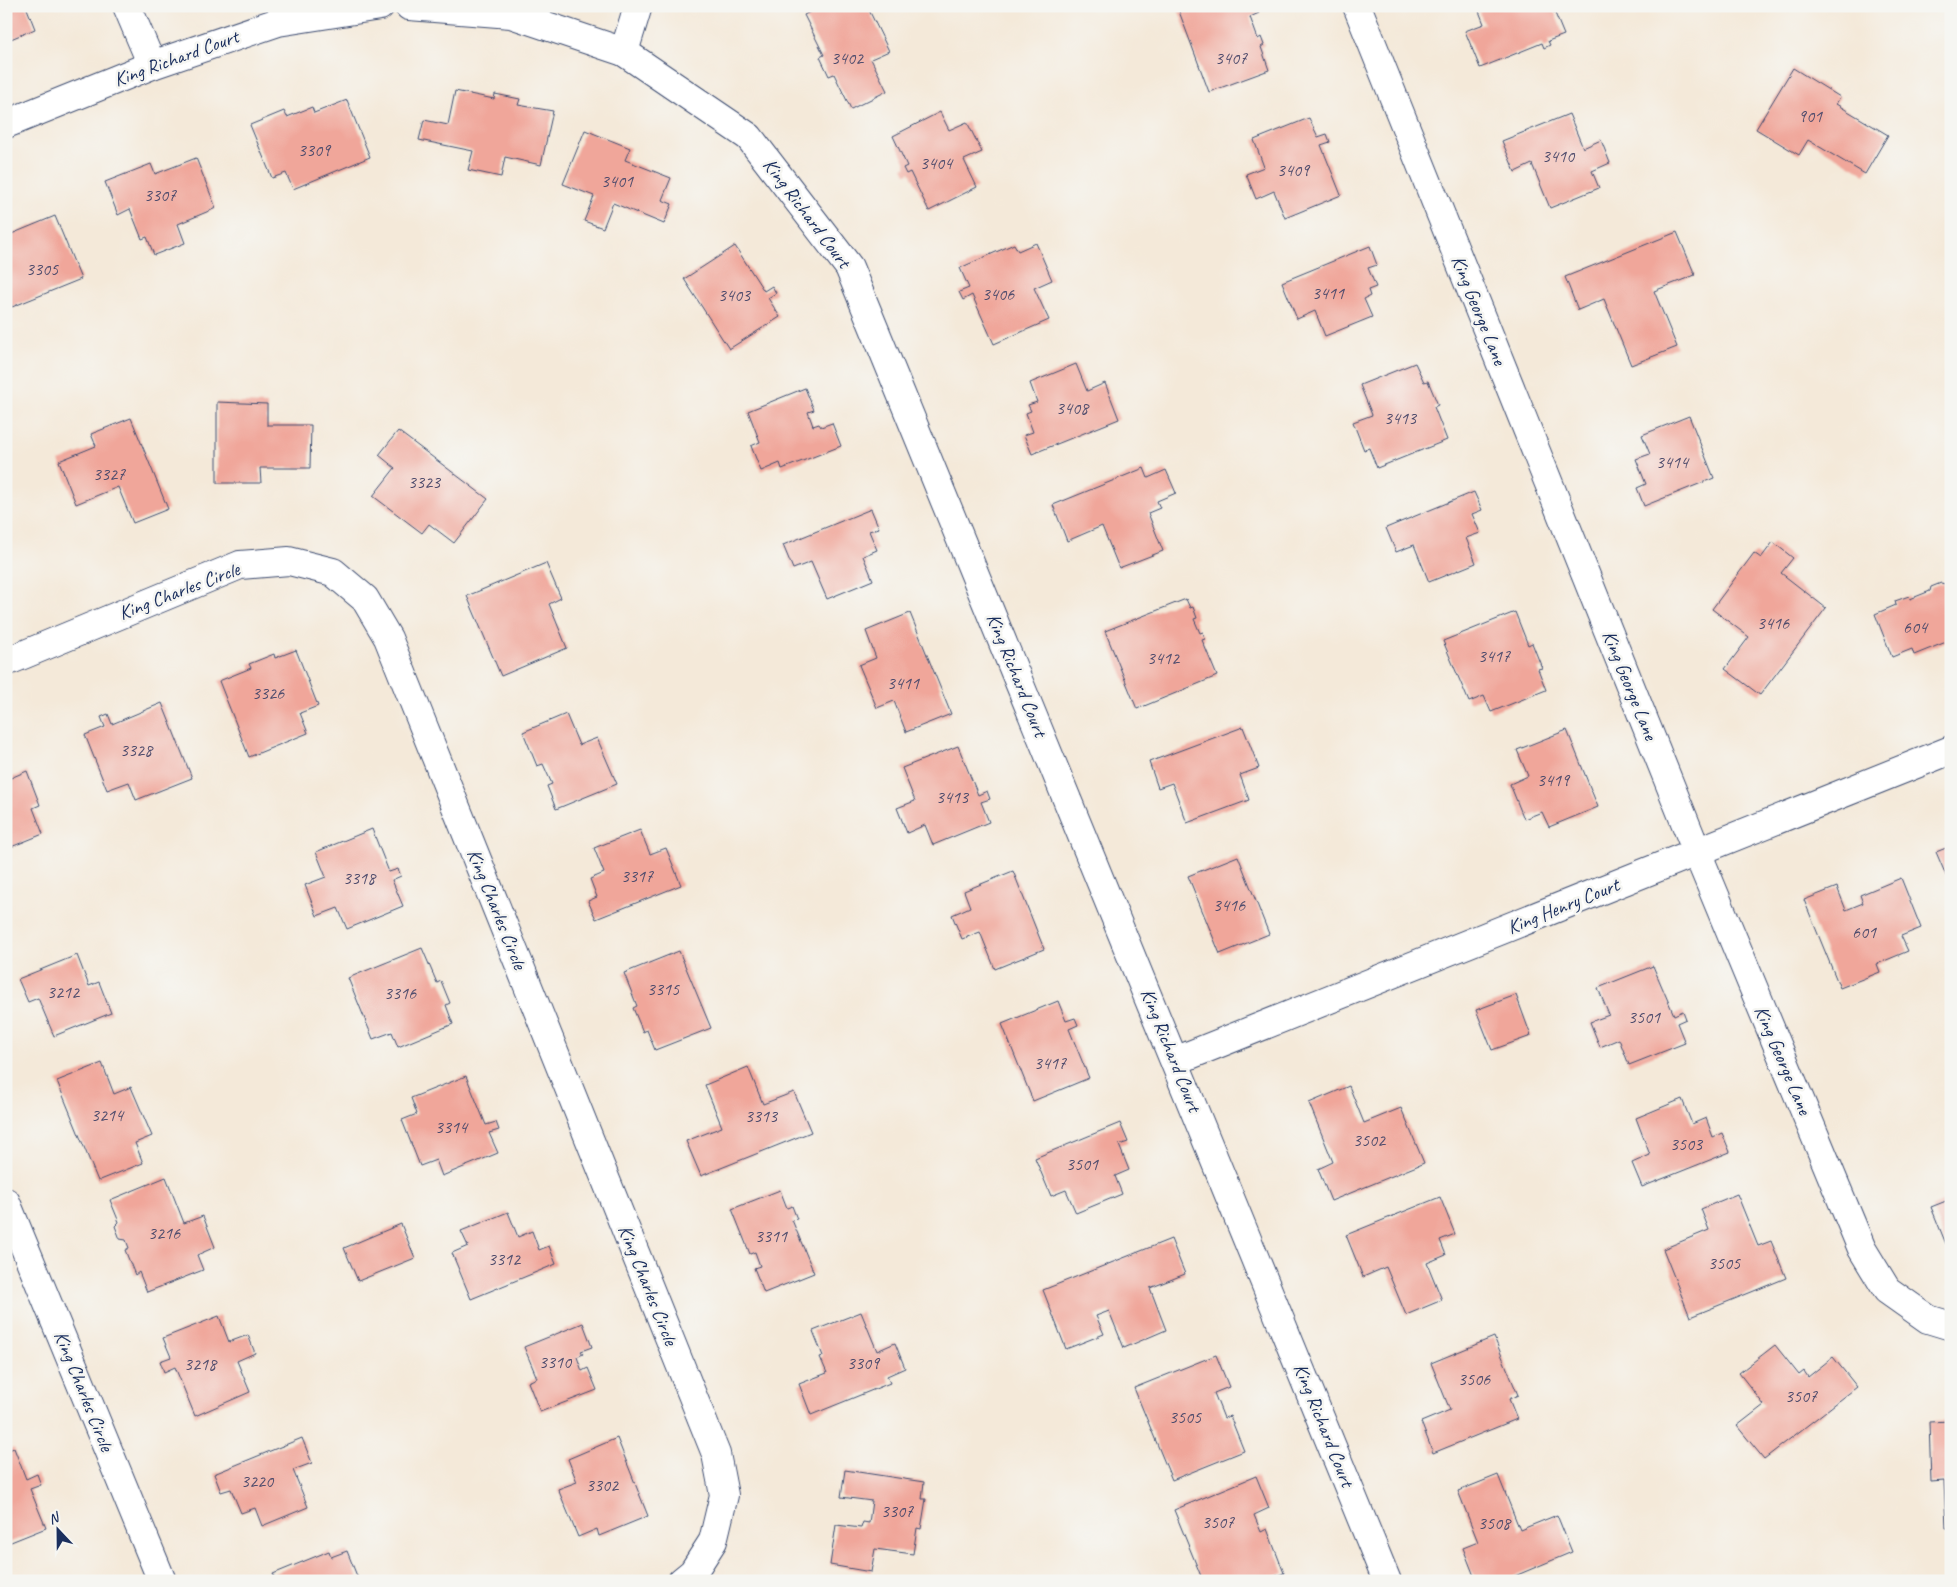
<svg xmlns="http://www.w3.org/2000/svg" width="1957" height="1587" font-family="Caveat,sans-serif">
<rect width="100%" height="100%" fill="#f6f6f2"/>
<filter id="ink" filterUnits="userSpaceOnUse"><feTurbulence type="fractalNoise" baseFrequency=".02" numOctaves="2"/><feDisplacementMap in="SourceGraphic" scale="10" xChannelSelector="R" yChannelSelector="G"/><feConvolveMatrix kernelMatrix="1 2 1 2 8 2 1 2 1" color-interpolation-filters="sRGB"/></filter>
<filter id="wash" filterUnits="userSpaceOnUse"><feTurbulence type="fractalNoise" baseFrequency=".0096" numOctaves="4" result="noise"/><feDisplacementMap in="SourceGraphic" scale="20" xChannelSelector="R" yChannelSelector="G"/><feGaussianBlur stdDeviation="1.12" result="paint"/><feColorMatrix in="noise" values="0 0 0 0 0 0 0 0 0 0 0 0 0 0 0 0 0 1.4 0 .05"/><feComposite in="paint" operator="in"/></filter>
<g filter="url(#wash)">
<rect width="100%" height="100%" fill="#f4e9d9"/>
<g id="blocks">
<!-- building -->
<g fill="#f0a69a">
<path d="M 6,6 L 26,6 L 35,29 L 6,41 Z"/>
<path d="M 821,6 L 867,6 L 889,51 L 871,59 L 887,91 L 851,109 L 834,74 L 829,76 L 820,57 L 824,55 L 804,15 Z"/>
<path d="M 1177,6 L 1257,6 L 1259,13 L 1250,17 L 1258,39 L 1261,37 L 1264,45 L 1261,47 L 1269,70 L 1209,92 Z"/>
<path d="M 1477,6 L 1552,6 L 1564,35 L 1548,41 L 1550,45 L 1544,48 L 1542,43 L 1480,68 L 1465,31 L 1484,24 Z"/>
<path d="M 1793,68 L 1840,97 L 1836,104 L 1888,135 L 1865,174 L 1808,140 L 1799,155 L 1756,129 Z"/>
<path d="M 455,91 L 494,99 L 495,94 L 520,99 L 518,105 L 553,111 L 541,165 L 505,157 L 501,177 L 468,170 L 473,151 L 419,140 L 424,120 L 448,125 Z"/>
<path d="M 347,100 L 370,157 L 293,189 L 286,173 L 272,178 L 250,125 L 284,111 L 287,117 L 312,107 L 314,113 Z"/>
<path d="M 940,112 L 949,130 L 967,122 L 982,152 L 964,160 L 977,187 L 929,211 L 910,172 L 906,174 L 903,168 L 907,166 L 893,136 Z"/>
<path d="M 1569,114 L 1583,148 L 1601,140 L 1610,163 L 1592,171 L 1599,188 L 1550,208 L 1532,164 L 1515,172 L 1502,141 Z"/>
<path d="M 1309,118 L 1318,137 L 1327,134 L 1330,142 L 1321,145 L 1341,195 L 1285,218 L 1274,191 L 1256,199 L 1246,174 L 1264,167 L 1254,140 Z"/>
<path d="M 585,130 L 630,148 L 625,160 L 671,178 L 662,200 L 672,204 L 664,224 L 613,203 L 603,228 L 584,221 L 594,196 L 563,184 Z"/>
<path d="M 196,158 L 216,208 L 178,224 L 185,243 L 154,255 L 147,237 L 142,239 L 130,209 L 118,215 L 105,182 L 151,164 L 155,174 Z"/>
<path d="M 55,216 L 81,279 L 12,307 L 6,293 L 6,228 L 9,235 Z"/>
<path d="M 1677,232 L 1695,275 L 1654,291 L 1677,347 L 1631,365 L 1604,299 L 1578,310 L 1565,277 Z"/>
<path d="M 1036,243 L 1052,280 L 1034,288 L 1049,320 L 994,344 L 972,295 L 963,300 L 959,292 L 969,288 L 960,268 L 1014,244 L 1018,251 Z"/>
<path d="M 735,246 L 764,291 L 772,286 L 776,293 L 768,298 L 780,317 L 729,349 L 684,279 Z"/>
<path d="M 1370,246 L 1377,265 L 1368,268 L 1376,287 L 1368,290 L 1370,296 L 1364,299 L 1372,317 L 1325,336 L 1315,311 L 1297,319 L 1282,282 Z"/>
<path d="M 1415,363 L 1424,382 L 1428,381 L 1438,405 L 1434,407 L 1447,440 L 1377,468 L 1369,448 L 1364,450 L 1353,422 L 1372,415 L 1360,385 Z"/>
<path d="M 1076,364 L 1087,391 L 1105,383 L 1119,419 L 1032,454 L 1024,435 L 1033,432 L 1026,413 L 1031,411 L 1028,405 L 1037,402 L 1030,383 Z"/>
<path d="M 805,388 L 814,410 L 808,412 L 813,426 L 819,424 L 821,427 L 832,423 L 841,446 L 782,469 L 780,463 L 761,471 L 751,446 L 760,442 L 748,411 Z"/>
<path d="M 217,402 L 267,404 L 267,425 L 311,425 L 310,468 L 260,468 L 261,483 L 217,483 Z"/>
<path d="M 1689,416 L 1714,478 L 1644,506 L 1637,488 L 1646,484 L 1636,459 L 1650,454 L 1642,435 Z"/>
<path d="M 131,418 L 168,509 L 133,523 L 118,487 L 76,504 L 59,461 L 96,446 L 91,434 Z"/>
<path d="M 398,431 L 488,499 L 454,543 L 429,524 L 422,533 L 373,496 L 395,468 L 379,455 Z"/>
<path d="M 1144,468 L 1148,478 L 1166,470 L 1176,493 L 1157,501 L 1160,508 L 1148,513 L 1163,551 L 1119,568 L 1102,526 L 1067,541 L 1053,505 Z"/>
<path d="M 1474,492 L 1482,510 L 1472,514 L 1480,533 L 1466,538 L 1476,563 L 1429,582 L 1414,545 L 1396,552 L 1386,528 Z"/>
<path d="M 871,509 L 879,528 L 869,531 L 877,550 L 863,556 L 873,580 L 827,599 L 811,562 L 793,569 L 783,545 Z"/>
<path d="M 1773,542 L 1793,558 L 1781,573 L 1826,608 L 1760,695 L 1725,669 L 1749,637 L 1712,609 L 1754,553 L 1761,558 Z"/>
<path d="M 546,563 L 561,598 L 549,604 L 567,648 L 501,676 L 467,596 Z"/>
<path d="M 1951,582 L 1951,640 L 1914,655 L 1912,649 L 1892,657 L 1875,614 L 1896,605 L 1895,601 L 1909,596 L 1910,599 L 1930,591 L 1931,587 L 1941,583 L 1945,584 Z"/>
<path d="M 1186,599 L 1190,608 L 1193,607 L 1197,618 L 1194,619 L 1200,633 L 1203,632 L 1205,639 L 1202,640 L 1217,676 L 1137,709 L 1105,631 Z"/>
<path d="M 1515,612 L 1528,645 L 1532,643 L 1542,668 L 1538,669 L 1546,690 L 1491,712 L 1484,696 L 1469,702 L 1443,641 Z"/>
<path d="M 910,613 L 951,714 L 906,732 L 894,701 L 877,708 L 859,665 L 876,658 L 866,631 Z"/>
<path d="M 296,650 L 318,706 L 300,713 L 308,733 L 249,757 L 219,681 L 251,668 L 249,664 L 274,654 L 275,658 Z"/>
<path d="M 162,703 L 192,778 L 136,800 L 129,782 L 107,790 L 85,735 L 105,727 L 101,717 L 108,714 L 112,724 Z"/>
<path d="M 566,714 L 579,745 L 597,738 L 617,784 L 556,809 L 547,786 L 552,784 L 543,764 L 537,766 L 523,732 Z"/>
<path d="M 1243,727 L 1259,768 L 1240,775 L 1249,800 L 1187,823 L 1172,783 L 1158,788 L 1149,762 Z"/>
<path d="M 1567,730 L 1598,807 L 1549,827 L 1542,812 L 1524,819 L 1510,784 L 1528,776 L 1517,750 Z"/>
<path d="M 958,746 L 978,795 L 987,791 L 990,799 L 981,802 L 989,822 L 933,845 L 925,825 L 907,833 L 897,808 L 915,801 L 902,768 Z"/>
<path d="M 27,771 L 40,805 L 33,808 L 43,834 L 6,849 L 6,780 Z"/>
<path d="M 372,829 L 389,872 L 398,869 L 401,876 L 392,880 L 403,906 L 347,929 L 338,908 L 317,916 L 305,885 L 326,877 L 316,852 Z"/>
<path d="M 640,830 L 650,854 L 666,848 L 681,885 L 596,919 L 588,901 L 597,897 L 590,879 L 604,873 L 594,848 Z"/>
<path d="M 1951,846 L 1951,887 L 1936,852 Z"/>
<path d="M 1238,856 L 1269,934 L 1220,954 L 1188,876 Z"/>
<path d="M 1013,871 L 1044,949 L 995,969 L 980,932 L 962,939 L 952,915 L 970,907 L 964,891 Z"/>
<path d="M 1901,878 L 1921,928 L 1901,936 L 1908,951 L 1877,964 L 1880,972 L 1840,988 L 1804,900 L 1837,887 L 1846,910 L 1863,903 L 1860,895 Z"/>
<path d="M 422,948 L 437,983 L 441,981 L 450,1003 L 446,1005 L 453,1024 L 398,1047 L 392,1032 L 373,1039 L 348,978 Z"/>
<path d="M 679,951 L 711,1028 L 655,1050 L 647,1030 L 643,1032 L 633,1008 L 637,1006 L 624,973 Z"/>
<path d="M 77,955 L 89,986 L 99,982 L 111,1013 L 54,1036 L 38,998 L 28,1002 L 18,979 Z"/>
<path d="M 1653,966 L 1674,1015 L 1683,1011 L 1686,1019 L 1677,1023 L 1685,1043 L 1629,1065 L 1619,1039 L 1600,1047 L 1590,1022 L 1609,1015 L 1598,988 Z"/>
<path d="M 1516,995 L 1531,1036 L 1492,1050 L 1476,1010 Z"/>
<path d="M 1058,1001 L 1066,1021 L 1075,1018 L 1078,1025 L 1069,1029 L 1089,1078 L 1033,1101 L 1002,1024 Z"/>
<path d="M 102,1063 L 114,1094 L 131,1087 L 152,1136 L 135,1143 L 143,1163 L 98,1181 L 57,1081 Z"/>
<path d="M 748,1067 L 763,1104 L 794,1092 L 811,1132 L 701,1176 L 686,1141 L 722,1127 L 705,1085 Z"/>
<path d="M 466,1076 L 486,1125 L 496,1122 L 499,1130 L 489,1133 L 498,1153 L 442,1176 L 436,1160 L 420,1166 L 402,1120 L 417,1114 L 411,1098 Z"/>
<path d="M 1349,1086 L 1364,1123 L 1401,1108 L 1424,1163 L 1331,1201 L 1318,1169 L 1333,1162 L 1309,1103 Z"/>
<path d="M 1682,1099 L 1692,1124 L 1706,1118 L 1713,1137 L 1722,1133 L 1730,1152 L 1642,1187 L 1632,1163 L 1650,1155 L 1636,1118 Z"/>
<path d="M 1120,1123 L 1128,1142 L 1119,1145 L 1129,1170 L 1115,1176 L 1122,1194 L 1076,1213 L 1066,1190 L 1051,1196 L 1035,1158 Z"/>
<path d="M 166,1177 L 184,1223 L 203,1216 L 215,1247 L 197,1255 L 203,1270 L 147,1292 L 139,1272 L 135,1275 L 125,1250 L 129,1248 L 126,1240 L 120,1239 L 115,1226 L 119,1222 L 110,1200 Z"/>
<path d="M 780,1190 L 787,1208 L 792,1206 L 797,1219 L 792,1220 L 814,1273 L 764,1293 L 754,1268 L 760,1266 L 755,1252 L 750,1254 L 732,1209 Z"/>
<path d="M 1737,1194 L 1758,1246 L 1771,1241 L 1786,1278 L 1690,1317 L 1663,1249 L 1709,1230 L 1701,1209 Z"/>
<path d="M 1440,1197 L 1455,1234 L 1440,1240 L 1446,1255 L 1427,1263 L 1442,1300 L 1406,1315 L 1386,1267 L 1363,1277 L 1346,1235 Z"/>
<path d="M 1951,1199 L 1951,1242 L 1946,1244 L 1931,1207 Z"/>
<path d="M 508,1212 L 518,1237 L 532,1231 L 539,1250 L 549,1246 L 556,1264 L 471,1299 L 452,1253 L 468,1246 L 461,1231 Z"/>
<path d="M 401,1224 L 415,1258 L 358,1281 L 344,1248 Z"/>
<path d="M 1171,1239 L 1185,1274 L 1150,1288 L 1166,1330 L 1124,1348 L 1109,1311 L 1096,1316 L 1104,1334 L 1066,1349 L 1043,1290 Z"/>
<path d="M 861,1312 L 877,1351 L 895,1343 L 905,1368 L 887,1376 L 890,1383 L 811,1415 L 799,1384 L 827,1373 L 820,1357 L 823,1356 L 813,1331 Z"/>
<path d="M 219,1316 L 229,1342 L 248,1335 L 255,1353 L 237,1361 L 250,1392 L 195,1416 L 175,1367 L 164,1372 L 160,1361 L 171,1357 L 163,1338 Z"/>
<path d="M 583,1323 L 592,1347 L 581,1351 L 583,1354 L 577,1357 L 582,1371 L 588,1368 L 597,1390 L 540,1412 L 528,1382 L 537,1378 L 524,1347 Z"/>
<path d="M 1494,1337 L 1518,1395 L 1509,1399 L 1517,1419 L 1433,1453 L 1421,1422 L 1450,1410 L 1431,1363 Z"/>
<path d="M 1775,1345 L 1799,1375 L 1804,1371 L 1808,1377 L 1833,1357 L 1857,1387 L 1764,1459 L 1737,1426 L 1764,1405 L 1739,1373 Z"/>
<path d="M 1216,1355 L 1229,1387 L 1214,1393 L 1224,1418 L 1230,1416 L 1244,1451 L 1172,1480 L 1134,1388 Z"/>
<path d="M 1951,1421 L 1951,1528 L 1946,1528 L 1944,1481 L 1931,1482 L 1929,1422 Z"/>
<path d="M 302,1438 L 312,1463 L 293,1470 L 308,1507 L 262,1526 L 255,1508 L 241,1513 L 231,1489 L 221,1492 L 214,1474 Z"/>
<path d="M 617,1438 L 648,1516 L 599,1536 L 597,1529 L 578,1537 L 558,1489 L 577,1482 L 568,1459 Z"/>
<path d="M 14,1448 L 26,1479 L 37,1474 L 41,1485 L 30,1489 L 46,1528 L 6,1544 L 6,1451 Z"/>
<path d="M 845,1470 L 924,1482 L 922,1499 L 926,1499 L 921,1529 L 917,1528 L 913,1554 L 875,1549 L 871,1572 L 830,1565 L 836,1525 L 861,1528 L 863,1522 L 869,1523 L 872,1501 L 841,1497 Z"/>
<path d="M 1498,1475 L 1520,1530 L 1557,1515 L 1572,1552 L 1503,1581 L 1476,1581 L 1463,1548 L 1478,1542 L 1458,1491 Z"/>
<path d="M 1256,1476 L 1269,1508 L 1254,1515 L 1261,1532 L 1267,1529 L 1284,1573 L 1264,1581 L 1203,1581 L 1174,1510 Z"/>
<path d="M 329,1551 L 331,1557 L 347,1551 L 359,1581 L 276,1581 L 273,1574 Z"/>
</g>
</g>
</g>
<g filter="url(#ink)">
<use href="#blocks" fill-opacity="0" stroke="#3c4b70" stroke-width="1"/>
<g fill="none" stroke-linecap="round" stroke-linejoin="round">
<defs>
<g id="minor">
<path d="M 127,6 L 152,65"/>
<path d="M 409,6 L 511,14 L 624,52 L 749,137 L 849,267 L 1387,1581"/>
<path d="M 1357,6 L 1697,852 L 1862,1249 L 1887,1290 L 1928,1319 L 1951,1326"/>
<path d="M 624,52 L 638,6"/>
<path d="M 6,124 L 152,65 L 278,22 L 380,6"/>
<path d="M 6,662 L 240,565 L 289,561 L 333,572 L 365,599 L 388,638 L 716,1454 L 724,1495 L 713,1541 L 693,1572 L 682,1581"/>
<path d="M 1175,1061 L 1951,750"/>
<path d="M 6,1202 L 162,1581"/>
</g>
</defs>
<!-- minor casing -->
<use href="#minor" stroke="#3c4b70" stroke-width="30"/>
<!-- minor -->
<use href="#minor" stroke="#fff" stroke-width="28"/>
</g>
</g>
<g text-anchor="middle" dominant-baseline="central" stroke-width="5" stroke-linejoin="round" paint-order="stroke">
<!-- number labels -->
<g font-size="18" fill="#504d6d">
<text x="847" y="58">3402</text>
<text x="1231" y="58">3407</text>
<text x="1810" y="116">901</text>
<text x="314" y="150">3309</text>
<text x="1558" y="156">3410</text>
<text x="936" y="163">3404</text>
<text x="1293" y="170">3409</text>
<text x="617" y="181">3401</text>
<text x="160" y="195">3307</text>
<text x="42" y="269">3305</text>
<text x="1328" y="293">3411</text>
<text x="998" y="294">3406</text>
<text x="734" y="295">3403</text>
<text x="1072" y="408">3408</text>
<text x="1400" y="418">3413</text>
<text x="1672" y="462">3414</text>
<text x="109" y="474">3327</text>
<text x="424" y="482">3323</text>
<text x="1773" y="623">3416</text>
<text x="1915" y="627">604</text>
<text x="1494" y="656">3417</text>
<text x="1163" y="658">3412</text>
<text x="903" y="683">3411</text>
<text x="268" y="693">3326</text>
<text x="136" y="750">3328</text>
<text x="1553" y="780">3419</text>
<text x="952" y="797">3413</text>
<text x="637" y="876">3317</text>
<text x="359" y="878">3318</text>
<text x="1229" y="905">3416</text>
<text x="1864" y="932">601</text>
<text x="663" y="989">3315</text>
<text x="63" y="992">3212</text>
<text x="400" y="993">3316</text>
<text x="1644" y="1017">3501</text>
<text x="1050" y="1063">3417</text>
<text x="107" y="1115">3214</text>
<text x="761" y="1116">3313</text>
<text x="451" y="1127">3314</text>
<text x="1369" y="1140">3502</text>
<text x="1686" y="1144">3503</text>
<text x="1082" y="1164">3501</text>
<text x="164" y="1233">3216</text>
<text x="771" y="1236">3311</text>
<text x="504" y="1259">3312</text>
<text x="1724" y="1263">3505</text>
<text x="555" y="1362">3310</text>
<text x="863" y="1363">3309</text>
<text x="200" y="1364">3218</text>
<text x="1474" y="1379">3506</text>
<text x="1801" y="1396">3507</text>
<text x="1185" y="1417">3505</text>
<text x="257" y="1481">3220</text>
<text x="602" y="1485">3302</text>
<text x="897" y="1511">3307</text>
<text x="1218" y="1522">3507</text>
<text x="1494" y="1523">3508</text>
</g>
<!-- street labels -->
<g font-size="20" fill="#1b2f5e" stroke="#f6f6f2">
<text transform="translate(176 58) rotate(-20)">King Richard Court</text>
<text transform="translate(807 213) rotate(53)">King Richard Court</text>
<text transform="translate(1479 310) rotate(68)">King George Lane</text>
<text transform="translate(179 591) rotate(-21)">King Charles Circle</text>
<text transform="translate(1017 675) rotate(68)">King Richard Court</text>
<text transform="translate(1630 685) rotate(68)">King George Lane</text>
<text transform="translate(1563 906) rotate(-22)">King Henry Court</text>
<text transform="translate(497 909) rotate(68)">King Charles Circle</text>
<text transform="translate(1171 1050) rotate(68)">King Richard Court</text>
<text transform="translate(1783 1060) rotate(67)">King George Lane</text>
<text transform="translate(648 1285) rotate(68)">King Charles Circle</text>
<text transform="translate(84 1391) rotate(68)">King Charles Circle</text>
<text transform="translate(1324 1425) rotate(68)">King Richard Court</text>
</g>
</g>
<!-- margin -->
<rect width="1957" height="1587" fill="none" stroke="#f6f6f2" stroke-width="25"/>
<!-- north arrow -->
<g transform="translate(58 1530) rotate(338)" stroke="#f6f6f2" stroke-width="4" paint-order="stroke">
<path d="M0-4L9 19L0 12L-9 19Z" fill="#1b2f5e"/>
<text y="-8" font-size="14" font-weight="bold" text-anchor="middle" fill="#1b2f5e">N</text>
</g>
</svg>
